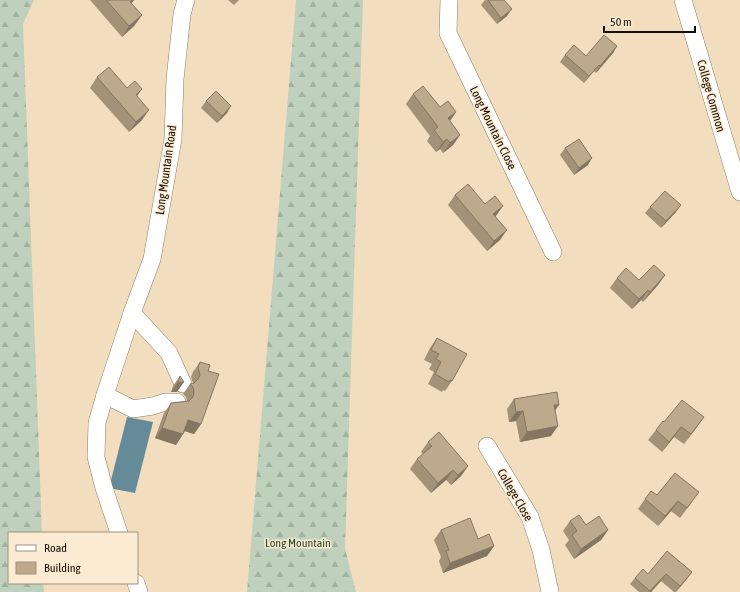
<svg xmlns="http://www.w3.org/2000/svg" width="740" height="592" font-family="'Asap Condensed',sans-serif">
<defs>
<pattern id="forest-firs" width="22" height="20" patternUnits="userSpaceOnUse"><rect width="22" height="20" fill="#bfd0bd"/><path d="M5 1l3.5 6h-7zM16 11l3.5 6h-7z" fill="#a3b1a1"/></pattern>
</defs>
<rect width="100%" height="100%" fill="#f2ddbf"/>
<!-- forest -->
<g fill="url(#forest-firs)">
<path d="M 0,0 L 34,0 L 23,24 L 42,533 L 9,533 L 9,583 L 43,583 L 44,592 L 0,592 Z"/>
<path d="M 296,0 L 363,0 L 345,549 L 356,592 L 247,592 Z"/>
</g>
<!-- water -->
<path fill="#658b99" d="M 127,417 L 153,422 L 135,493 L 109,488 Z"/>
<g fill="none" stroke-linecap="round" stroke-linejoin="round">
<defs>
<g id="minor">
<path d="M 449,0 L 448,33 L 553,252"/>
<path d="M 683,0 L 740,192"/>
<path d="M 132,313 L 169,353 L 183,384"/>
<path d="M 105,395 L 97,423 L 96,457 L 104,488 L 119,533"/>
<path d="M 177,402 L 165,402 L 153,406 L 133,409 L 105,395 L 132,313 L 152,259 L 173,139 L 175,79 L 182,14 L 186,0"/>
<path d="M 487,446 L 530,517 L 541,550 L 550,592"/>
<path d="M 136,583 L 139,592"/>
</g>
</defs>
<!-- minor casing -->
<use href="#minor" stroke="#8e7c60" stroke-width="18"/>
<!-- minor -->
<use href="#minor" stroke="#fff" stroke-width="17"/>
</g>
<!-- wall -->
<g fill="#a39178">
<path d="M 90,0 L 134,0 L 131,4 L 142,15 L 134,26 L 122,37 Z"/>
<path d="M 228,0 L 239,0 L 234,5 Z"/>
<path d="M 485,0 L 504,0 L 507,16 L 497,24 L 481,5 Z"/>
<path d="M 617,46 L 613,53 L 596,73 L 594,71 L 584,83 L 560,62 L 565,55 L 586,56 Z"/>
<path d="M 97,77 L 127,88 L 137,96 L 142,120 L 129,132 L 90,88 Z"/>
<path d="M 413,94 L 440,107 L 456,112 L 450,121 L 460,135 L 453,145 L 443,153 L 440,149 L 436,152 L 427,141 L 430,136 L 406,104 Z"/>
<path d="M 206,101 L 227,113 L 217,123 L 201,108 Z"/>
<path d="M 565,148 L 588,165 L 574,175 L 560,155 Z"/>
<path d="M 455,195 L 485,204 L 503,206 L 495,216 L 500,240 L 487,251 L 448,205 Z"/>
<path d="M 650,207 L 676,212 L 661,228 L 645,213 Z"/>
<path d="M 665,275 L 658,285 L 643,302 L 641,300 L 632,309 L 610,288 L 617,278 L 639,280 Z"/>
<path d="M 437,338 L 452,381 L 445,391 L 443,390 L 442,392 L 428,384 L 434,372 L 429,369 L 432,364 L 424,360 L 430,348 Z"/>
<path d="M 200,362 L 208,371 L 201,424 L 194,434 L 185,431 L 176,445 L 155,438 L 164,413 L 171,403 L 187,401 L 186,397 L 183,394 L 190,384 L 193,383 L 191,377 L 193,372 Z"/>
<path d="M 180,376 L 177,392 L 171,392 L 173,386 Z"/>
<path d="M 514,399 L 555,411 L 551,436 L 520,442 L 516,421 L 509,422 L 507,409 Z"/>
<path d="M 664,422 L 697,427 L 684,444 L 674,437 L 662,452 L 648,440 L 656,430 Z"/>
<path d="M 428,442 L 468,466 L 461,476 L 451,485 L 446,480 L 431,493 L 410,469 L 417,459 L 423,454 L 421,452 Z"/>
<path d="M 657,495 L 692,502 L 680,518 L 671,511 L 658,526 L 638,509 L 645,499 Z"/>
<path d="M 570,521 L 586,525 L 608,530 L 601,540 L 574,559 L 565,545 L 569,540 L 563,531 Z"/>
<path d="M 441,530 L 478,539 L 494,546 L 487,556 L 443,573 L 439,561 L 441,557 L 434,540 Z"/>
<path d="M 692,572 L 676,592 L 674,592 L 661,581 L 651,592 L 639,592 L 630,584 L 635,578 L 648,574 Z"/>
</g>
<!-- shaded-wall -->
<g fill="#847662">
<path d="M 132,0 L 134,0 L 130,5 L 130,2 Z"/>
<path d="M 512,9 L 507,16 L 497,24 L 501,18 Z"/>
<path d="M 142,15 L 134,26 L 122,37 L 129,26 Z"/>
<path d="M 617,46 L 613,53 L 596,73 L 600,66 Z"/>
<path d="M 599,65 L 584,83 L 589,76 Z"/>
<path d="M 142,89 L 135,99 L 136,95 Z"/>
<path d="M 231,106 L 227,113 L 217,123 L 222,116 Z"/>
<path d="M 149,110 L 142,120 L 129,132 L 136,122 Z"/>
<path d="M 456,112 L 449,122 L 448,118 Z"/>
<path d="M 460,135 L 453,145 L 443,153 L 450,143 Z"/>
<path d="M 447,139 L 440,149 L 436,152 L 443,142 Z"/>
<path d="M 592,158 L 588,165 L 574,175 L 579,168 Z"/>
<path d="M 681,205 L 676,212 L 661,228 L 666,221 Z"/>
<path d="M 503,206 L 496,216 L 486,224 L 493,214 Z"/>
<path d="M 507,230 L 500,240 L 487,251 L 494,241 Z"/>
<path d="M 665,275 L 658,285 L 643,302 L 650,292 Z"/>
<path d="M 648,290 L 641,300 L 632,309 L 639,299 Z"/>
<path d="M 178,382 L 184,382 L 177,392 L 171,392 Z"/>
<path d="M 554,405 L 559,405 L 552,415 Z"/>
<path d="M 523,411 L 516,421 L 509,422 L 516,412 Z"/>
<path d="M 704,417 L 697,427 L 684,444 L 691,434 Z"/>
<path d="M 188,420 L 201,424 L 194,434 L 181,430 Z"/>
<path d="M 558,426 L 551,436 L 520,442 L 527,432 Z"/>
<path d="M 681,427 L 674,437 L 662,452 L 669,442 Z"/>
<path d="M 162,428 L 183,434 L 176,445 L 155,438 Z"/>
<path d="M 468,466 L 461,476 L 451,485 L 458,475 Z"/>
<path d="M 453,470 L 446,480 L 431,493 L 438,483 Z"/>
<path d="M 678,501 L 671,511 L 658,526 L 665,516 Z"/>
<path d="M 608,530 L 601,540 L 574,559 L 581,549 Z"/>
<path d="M 494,546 L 487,556 L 443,573 L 450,563 Z"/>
<path d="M 692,572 L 687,579 L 676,592 L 680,586 Z"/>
<path d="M 666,574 L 661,581 L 651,592 L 649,592 Z"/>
</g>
<!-- building -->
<g fill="#bda98c" stroke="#847662">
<path d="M 106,0 L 132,0 L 130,2 L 142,15 L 129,26 Z"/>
<path d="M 488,0 L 504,0 L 512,9 L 501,18 Z"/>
<path d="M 604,35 L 617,46 L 600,66 L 599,65 L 589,76 L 565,55 L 574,45 L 586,56 Z"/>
<path d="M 109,67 L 127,88 L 135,81 L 142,89 L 136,95 L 149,110 L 136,122 L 97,77 Z"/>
<path d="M 423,86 L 440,107 L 448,101 L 456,112 L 448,118 L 460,135 L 450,143 L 447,139 L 443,142 L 434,130 L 438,127 L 413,94 Z"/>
<path d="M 216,91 L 231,106 L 222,116 L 206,101 Z"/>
<path d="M 579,139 L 592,158 L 579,168 L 565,148 Z"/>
<path d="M 468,184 L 485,204 L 495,196 L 503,206 L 493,214 L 507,230 L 494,241 L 455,195 Z"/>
<path d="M 665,191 L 681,205 L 666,221 L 650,207 Z"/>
<path d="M 654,265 L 665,275 L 650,292 L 648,290 L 639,299 L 617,278 L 626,268 L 639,280 Z"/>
<path d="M 437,338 L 467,354 L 452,381 L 450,380 L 449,382 L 435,374 L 441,362 L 436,359 L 439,354 L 431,350 Z"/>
<path d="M 200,362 L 210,365 L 208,371 L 219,374 L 201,424 L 188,420 L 183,434 L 162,428 L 171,403 L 189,401 L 193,397 L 194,392 L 193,387 L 190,384 L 194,383 L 198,379 L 200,375 L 198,367 Z"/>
<path d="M 180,376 L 184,382 L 178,382 Z"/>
<path d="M 557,392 L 559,405 L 554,405 L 558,426 L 527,432 L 523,411 L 516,412 L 514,399 Z"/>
<path d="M 682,400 L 704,417 L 691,434 L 681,427 L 669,442 L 656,430 L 663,421 L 664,422 Z"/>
<path d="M 439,432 L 468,466 L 458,475 L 453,470 L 438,483 L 417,459 L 432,446 L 428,442 Z"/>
<path d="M 675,473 L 699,492 L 687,508 L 678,501 L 665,516 L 645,499 L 651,491 L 657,495 Z"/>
<path d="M 579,515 L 586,525 L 599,516 L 608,530 L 581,549 L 572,535 L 577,531 L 570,521 Z"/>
<path d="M 470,518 L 478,539 L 489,534 L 494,546 L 450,563 L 446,551 L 449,550 L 441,530 Z"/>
<path d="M 667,551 L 692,572 L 680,586 L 666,574 L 650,591 L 635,578 L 643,569 L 648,574 Z"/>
</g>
<g text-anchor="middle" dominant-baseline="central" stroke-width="3" stroke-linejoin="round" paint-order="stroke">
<!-- street labels -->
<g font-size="12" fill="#140d04" stroke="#fcebd3">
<text transform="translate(711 96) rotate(74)">College Common</text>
<text transform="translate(493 128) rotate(64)">Long Mountain Close</text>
<text transform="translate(166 170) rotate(-82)">Long Mountain Road</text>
<text transform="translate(515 495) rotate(60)">College Close</text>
</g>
<!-- park labels -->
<g font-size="12" fill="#21451e" stroke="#fcebd3">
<text x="298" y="543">Long Mountain</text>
</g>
</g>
<!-- legend -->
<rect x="8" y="532" width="130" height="52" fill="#fcebd3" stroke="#9f9280"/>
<rect x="16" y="545" width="20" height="6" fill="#ffffff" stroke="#9f9280"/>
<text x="44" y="552" font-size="12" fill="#140d04">Road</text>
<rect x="16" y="562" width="20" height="12" fill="#bda98c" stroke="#9f9280"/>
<text x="44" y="572" font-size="12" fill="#140d04">Building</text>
<!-- scale -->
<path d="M604 26v6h91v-6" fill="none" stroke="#140d04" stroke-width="2"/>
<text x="610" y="26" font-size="12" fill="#140d04" stroke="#fcebd3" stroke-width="3" paint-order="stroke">50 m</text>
</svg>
